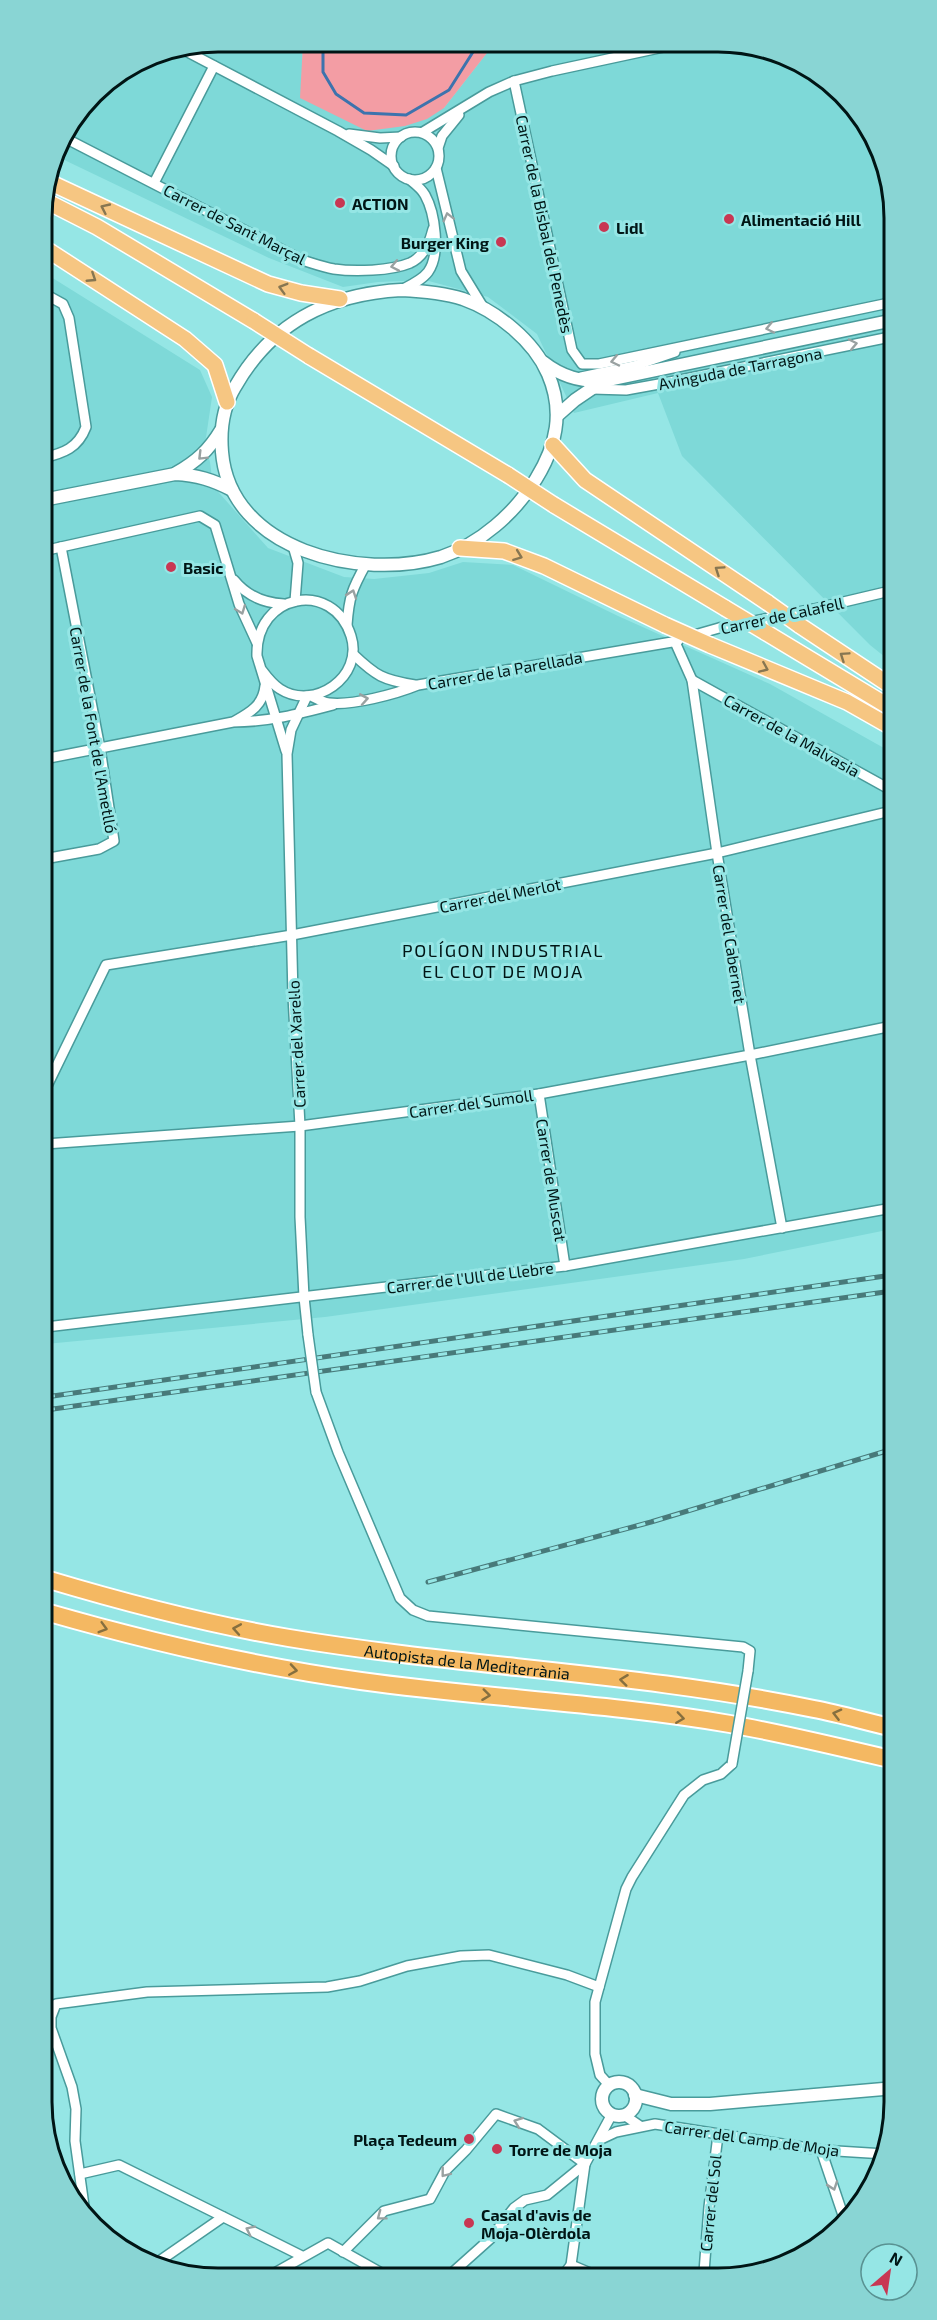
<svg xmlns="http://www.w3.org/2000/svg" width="937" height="2320" font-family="'Exo 2',sans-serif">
<rect width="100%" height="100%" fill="#95e6e5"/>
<!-- built -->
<g fill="#7ed9d8">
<path d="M 219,42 L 303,43 L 301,98 L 444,108 L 494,44 L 752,45 L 797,60 L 843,94 L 889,173 L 890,661 L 870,645 L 682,456 L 658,393 L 574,413 L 537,334 L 488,297 L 425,280 L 378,282 L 343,287 L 269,258 L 56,156 L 60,140 L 102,86 L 152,55 Z"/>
<path d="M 43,272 L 200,370 L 212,397 L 205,444 L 210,462 L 213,486 L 268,548 L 344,577 L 374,579 L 429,573 L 463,562 L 513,565 L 618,616 L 770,684 L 891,752 L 892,1229 L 744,1259 L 325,1317 L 46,1344 Z"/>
</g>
<!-- green -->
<path fill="#f39da4" d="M 303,43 L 494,44 L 444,108 L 427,119 L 405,126 L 367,131 L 300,98 Z"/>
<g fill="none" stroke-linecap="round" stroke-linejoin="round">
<!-- stream -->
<path stroke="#3d73ad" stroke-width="3" d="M 323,43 L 323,72 L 336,94 L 364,113 L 406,115 L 449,90 L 478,44"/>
<defs>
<g id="minor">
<path d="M 182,49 L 338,131 L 371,150 L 394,166"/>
<path d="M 514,81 L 572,350 L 582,364 L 599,364 L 889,303"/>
<path d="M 423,132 L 489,92 L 514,81 L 552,71 L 673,45"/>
<circle cx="415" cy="156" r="24"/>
<path d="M 349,134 L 380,138 L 401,137"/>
<path d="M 63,137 L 302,260 C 312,263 323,267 334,269 C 354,272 391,271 410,263 C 423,257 430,242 433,229"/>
<path d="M 438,148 L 442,136 L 459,115"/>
<path d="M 436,168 L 461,271 L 483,307"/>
<path d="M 154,183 L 214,66"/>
<path d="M 401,290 C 411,285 422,280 428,272 C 441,254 435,213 425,195 C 421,188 415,184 409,179"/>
<path d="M 43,293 L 63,304 L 69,318 L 86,427 C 78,448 64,453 43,458"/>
<path d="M 581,377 L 634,366 L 675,352"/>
<path d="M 592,389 L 626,390 L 670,382 L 890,337"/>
<path d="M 293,546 L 298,563 L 295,601"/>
<path d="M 43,551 L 200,516 L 215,525 L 239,604 L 257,643"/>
<path d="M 234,580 C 247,596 263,603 284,604"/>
<path d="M 347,625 C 349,597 352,589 366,564"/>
<path d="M 691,636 L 719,628 L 814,609 L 890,591"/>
<path d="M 675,642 L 692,680 L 717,853 L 750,1055 L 782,1228"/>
<path d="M 353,654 C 376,676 383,680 415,685"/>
<path d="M 261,669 C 267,677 272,684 280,689 C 314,711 364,677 351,636 C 333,579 255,593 257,656 L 286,751"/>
<path d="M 692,680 L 891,790"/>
<path d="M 307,696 L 291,730 L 287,754 L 293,996 L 300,1126 L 300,1217 L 304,1297 L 308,1335"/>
<path d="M 311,696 C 317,699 322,702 329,703 C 351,706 396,694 418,685 L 678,641"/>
<path d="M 235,721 C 251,712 263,705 265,686"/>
<path d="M 44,759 L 233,722 C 268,722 299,714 333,705"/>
<path d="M 44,859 L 99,849 L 114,841 L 100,748 L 61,547"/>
<path d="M 45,1090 L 106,965 L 292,935 L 717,853 L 891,811"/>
<path d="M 539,1094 L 565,1266"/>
<path d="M 45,1144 L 300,1126 L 539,1094 L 750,1055 L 892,1026"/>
<path d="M 46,1327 L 565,1266 L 892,1208"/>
<path d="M 316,1392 L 338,1452 L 400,1598 L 413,1610 L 428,1616 L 743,1647 L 750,1651 L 748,1671"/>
<path d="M 609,2085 L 600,2075 L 595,2054 L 595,2002 L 626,1889 L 632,1877 L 684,1795 L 703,1780 L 721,1774 L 732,1764"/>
<path d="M 624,2115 L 640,2126"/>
<path d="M 599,2140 L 616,2132 L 655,2124 L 821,2150 L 885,2154"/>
<path d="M 821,2150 L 845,2221"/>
<path d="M 80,2174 L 119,2165 L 302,2256"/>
<path d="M 85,2213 L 75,2141 L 76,2109 L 72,2087 L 51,2028 L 51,2017 L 56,2004 L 147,1992 L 327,1987 L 360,1981 L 407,1966 L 461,1956 L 489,1955 L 567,1975 L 599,1987"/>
<path d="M 343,2252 L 384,2211 L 430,2199 L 445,2171 L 466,2150 L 496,2114 L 538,2129 L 585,2164"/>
<path d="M 158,2262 L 223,2217"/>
<path d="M 571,2265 L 590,2273"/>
<path d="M 704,2272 L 709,2207 L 718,2135"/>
<path d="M 452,2273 L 490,2239 L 514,2208 L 525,2200 L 547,2195 L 585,2164"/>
<path d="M 565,2273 L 571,2265 L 585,2164 L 612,2114"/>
<path d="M 273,2274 L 328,2243 L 383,2274"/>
</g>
<g id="tertiary">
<path d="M 401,290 C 422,291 444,293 463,299 C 497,311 534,341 548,374 C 564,411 557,445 536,479 C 515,513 480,544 441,557 C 361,581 230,551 222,452 C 220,429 223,407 235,387 C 272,322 329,294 401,290 Z"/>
<path d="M 543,362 C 562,377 581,382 604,381 L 889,321"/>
<path d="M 558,415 L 575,400 L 600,383"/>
<path d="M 176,473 C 196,462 209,450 221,430"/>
<path d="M 43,500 L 175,474 C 197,475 213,480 232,490"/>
<circle cx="619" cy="2099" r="17"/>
<path d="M 635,2095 L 671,2104 L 710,2104 L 895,2088"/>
</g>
<g id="trunk">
<path d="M 49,182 L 268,284 L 301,293 L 340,299"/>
<path d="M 44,200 L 97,227 L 254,321"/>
<path d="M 43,247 L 185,339 L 215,365 L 227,402"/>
<path d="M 309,356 L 508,475"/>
<path d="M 553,445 L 585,480 L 768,603"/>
<path d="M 554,505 L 725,608"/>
<path d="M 460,548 L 504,551 L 544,566 L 665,625"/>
<path d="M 799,625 L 891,686"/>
<path d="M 765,632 L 891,708"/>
<path d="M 710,645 L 847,702 L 891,727"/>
</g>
<g id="motorway">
<path id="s1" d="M 46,1579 C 126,1603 206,1624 289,1638 C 463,1667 641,1673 814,1709 C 841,1714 867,1722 894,1728"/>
<path d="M 46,1612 C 150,1642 254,1666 361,1681 C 483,1698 608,1703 730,1724 C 785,1734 839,1747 894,1760"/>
</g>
</defs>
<!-- minor casing -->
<use href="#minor" stroke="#499b9b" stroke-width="12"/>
<!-- tertiary casing -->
<use href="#tertiary" stroke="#499b9b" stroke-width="15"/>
<!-- trunk casing -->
<use href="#trunk" stroke="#fff" stroke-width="18"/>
<!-- motorway casing -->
<use href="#motorway" stroke="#fff" stroke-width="20"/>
<!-- minor -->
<use href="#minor" stroke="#fff" stroke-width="9"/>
<!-- tertiary -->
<use href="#tertiary" stroke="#fff" stroke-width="12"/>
<!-- trunk -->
<use href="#trunk" stroke="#f6c682" stroke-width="15"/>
<!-- motorway -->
<use href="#motorway" stroke="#f4b862" stroke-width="16"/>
<defs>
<g id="rail">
<path d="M 46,1397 L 892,1275"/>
<path d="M 46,1410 L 892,1291"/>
<path d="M 428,1582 L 651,1522 L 893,1449"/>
</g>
</defs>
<!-- rail casing -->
<use href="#rail" stroke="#487a7a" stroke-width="5"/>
<!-- rail -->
<use href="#rail" stroke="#95e6e5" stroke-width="3" stroke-dasharray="9" stroke-linecap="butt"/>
<defs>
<g id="minor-bridge">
<path d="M 308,1335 L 316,1392"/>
<path d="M 732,1764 L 748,1671"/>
</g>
<g id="trunk-bridge">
<path d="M 254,321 L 309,356"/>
<path d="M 508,475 L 554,505"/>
<path d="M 768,603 L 799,625"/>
<path d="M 725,608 L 765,632"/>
<path d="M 665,625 L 710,645"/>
</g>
</defs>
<!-- minor-bridge casing -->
<use href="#minor-bridge" stroke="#499b9b" stroke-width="12" stroke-linecap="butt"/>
<!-- trunk-bridge casing -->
<use href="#trunk-bridge" stroke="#fff" stroke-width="18" stroke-linecap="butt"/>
<!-- minor-bridge -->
<use href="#minor-bridge" stroke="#fff" stroke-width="9"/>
<!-- trunk-bridge -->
<use href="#trunk-bridge" stroke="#f6c682" stroke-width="15"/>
</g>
<!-- one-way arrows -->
<defs><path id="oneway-chevron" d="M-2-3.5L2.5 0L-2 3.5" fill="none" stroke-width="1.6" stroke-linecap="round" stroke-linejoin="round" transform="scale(1.5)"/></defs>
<g stroke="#877651">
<use href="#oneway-chevron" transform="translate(105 208) rotate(-155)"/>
<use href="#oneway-chevron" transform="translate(92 278) rotate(33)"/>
<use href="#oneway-chevron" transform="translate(283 288) rotate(-164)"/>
<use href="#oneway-chevron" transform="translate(518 556) rotate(21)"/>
<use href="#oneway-chevron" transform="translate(719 570) rotate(-146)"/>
<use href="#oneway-chevron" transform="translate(844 656) rotate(-146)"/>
<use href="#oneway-chevron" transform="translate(764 668) rotate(23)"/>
</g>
<g stroke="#99a1a1">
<use href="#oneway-chevron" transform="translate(448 217) rotate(-104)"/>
<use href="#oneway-chevron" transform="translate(395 266) rotate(169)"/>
<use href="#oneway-chevron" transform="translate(770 328) rotate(168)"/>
<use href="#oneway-chevron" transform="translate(853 344) rotate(-12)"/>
<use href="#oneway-chevron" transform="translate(615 361) rotate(168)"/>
<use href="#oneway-chevron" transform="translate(202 456) rotate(135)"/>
<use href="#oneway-chevron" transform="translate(352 594) rotate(-71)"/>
<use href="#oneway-chevron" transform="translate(241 610) rotate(69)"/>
<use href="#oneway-chevron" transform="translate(364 699) rotate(-10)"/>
<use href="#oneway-chevron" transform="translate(518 2122) rotate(-160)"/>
<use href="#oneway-chevron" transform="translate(445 2173) rotate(128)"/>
<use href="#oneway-chevron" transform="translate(833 2186) rotate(71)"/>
<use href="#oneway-chevron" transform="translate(381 2216) rotate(143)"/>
<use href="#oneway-chevron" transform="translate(250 2230) rotate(-154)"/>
</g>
<g stroke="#866f3f">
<use href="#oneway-chevron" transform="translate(103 1628) rotate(16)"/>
<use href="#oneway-chevron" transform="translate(237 1629) rotate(-170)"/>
<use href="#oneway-chevron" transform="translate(293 1670) rotate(9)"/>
<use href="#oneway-chevron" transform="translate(624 1680) rotate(-173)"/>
<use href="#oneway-chevron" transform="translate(486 1695) rotate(7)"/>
<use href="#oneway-chevron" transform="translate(837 1714) rotate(-166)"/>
<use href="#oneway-chevron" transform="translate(680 1718) rotate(8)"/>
</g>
<!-- markers -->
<g fill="#c83753" stroke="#95e6e5" stroke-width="2">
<circle cx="340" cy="203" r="6"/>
<circle cx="729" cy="219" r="6"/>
<circle cx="604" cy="227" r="6"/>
<circle cx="501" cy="242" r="6"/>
<circle cx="171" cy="567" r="6"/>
<circle cx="469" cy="2139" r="6"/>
<circle cx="497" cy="2149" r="6"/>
<circle cx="469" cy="2223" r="6"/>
</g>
<g text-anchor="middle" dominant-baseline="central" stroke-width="6" stroke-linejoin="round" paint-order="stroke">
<!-- poi labels -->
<g font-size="16" font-weight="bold" fill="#001515" stroke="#95e6e5" text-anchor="start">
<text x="352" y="203">ACTION</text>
<text x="741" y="219">Alimentació Hill</text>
<text x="616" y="227">Lidl</text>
<text x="489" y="242" text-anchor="end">Burger King</text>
<text x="183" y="567">Basic</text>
<text x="457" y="2139" text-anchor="end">Plaça Tedeum</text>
<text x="509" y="2149">Torre de Moja</text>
<text x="481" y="2214">Casal d'avis de<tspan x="481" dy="18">Moja-Olèrdola</tspan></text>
</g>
<!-- street labels -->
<g font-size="16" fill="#001515" stroke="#95e6e5">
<text transform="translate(235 224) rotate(27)">Carrer de Sant Marçal</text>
<text transform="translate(545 224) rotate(78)">Carrer de la Bisbal del Penedès</text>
<text transform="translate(740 368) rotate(-11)">Avinguda de Tarragona</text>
<text transform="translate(782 615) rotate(-12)">Carrer de Calafell</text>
<text transform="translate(505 670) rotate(-10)">Carrer de la Parellada</text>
<text transform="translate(94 730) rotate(80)">Carrer de la Font de l'Ametlló</text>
<text transform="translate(792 735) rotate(29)">Carrer de la Malvasia</text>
<text transform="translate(500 895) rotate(-11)">Carrer del Merlot</text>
<text transform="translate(730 934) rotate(81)">Carrer del Cabernet</text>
<text transform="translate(296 1044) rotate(-93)">Carrer del Xarel·lo</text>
<text transform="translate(471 1103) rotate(-8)">Carrer del Sumoll</text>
<text transform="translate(552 1180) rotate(81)">Carrer de Muscat</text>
<text transform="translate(470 1277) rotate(-7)">Carrer de l'Ull de Llebre</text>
<text stroke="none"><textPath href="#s1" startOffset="430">Autopista de la Mediterrània</textPath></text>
<text transform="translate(752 2138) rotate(8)">Carrer del Camp de Moja</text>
<text transform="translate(710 2203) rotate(-84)">Carrer del Sol</text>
</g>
<!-- neighbourhood labels -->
<g font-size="18" letter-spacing="1.5" fill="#001515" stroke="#95e6e5">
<text x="503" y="950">POLÍGON INDUSTRIAL<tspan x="503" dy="21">EL CLOT DE MOJA</tspan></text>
</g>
</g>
<!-- crop -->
<path d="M0 0H937V2320H0ZM218 52H718A166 166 0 0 1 884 218V2102A166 166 0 0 1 718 2268H218A166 166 0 0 1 52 2102V218A166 166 0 0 1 218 52Z" fill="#89d5d4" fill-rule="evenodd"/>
<path fill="none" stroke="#001515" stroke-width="3" d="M218 52H718A166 166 0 0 1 884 218V2102A166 166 0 0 1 718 2268H218A166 166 0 0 1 52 2102V218A166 166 0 0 1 218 52Z"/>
<!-- north arrow -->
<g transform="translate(889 2272) rotate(29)"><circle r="28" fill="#95e6e5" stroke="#599292" stroke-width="1.5"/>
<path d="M0-4.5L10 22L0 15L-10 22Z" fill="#c83753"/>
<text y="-9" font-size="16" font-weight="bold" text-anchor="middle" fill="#001515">N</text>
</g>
</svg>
